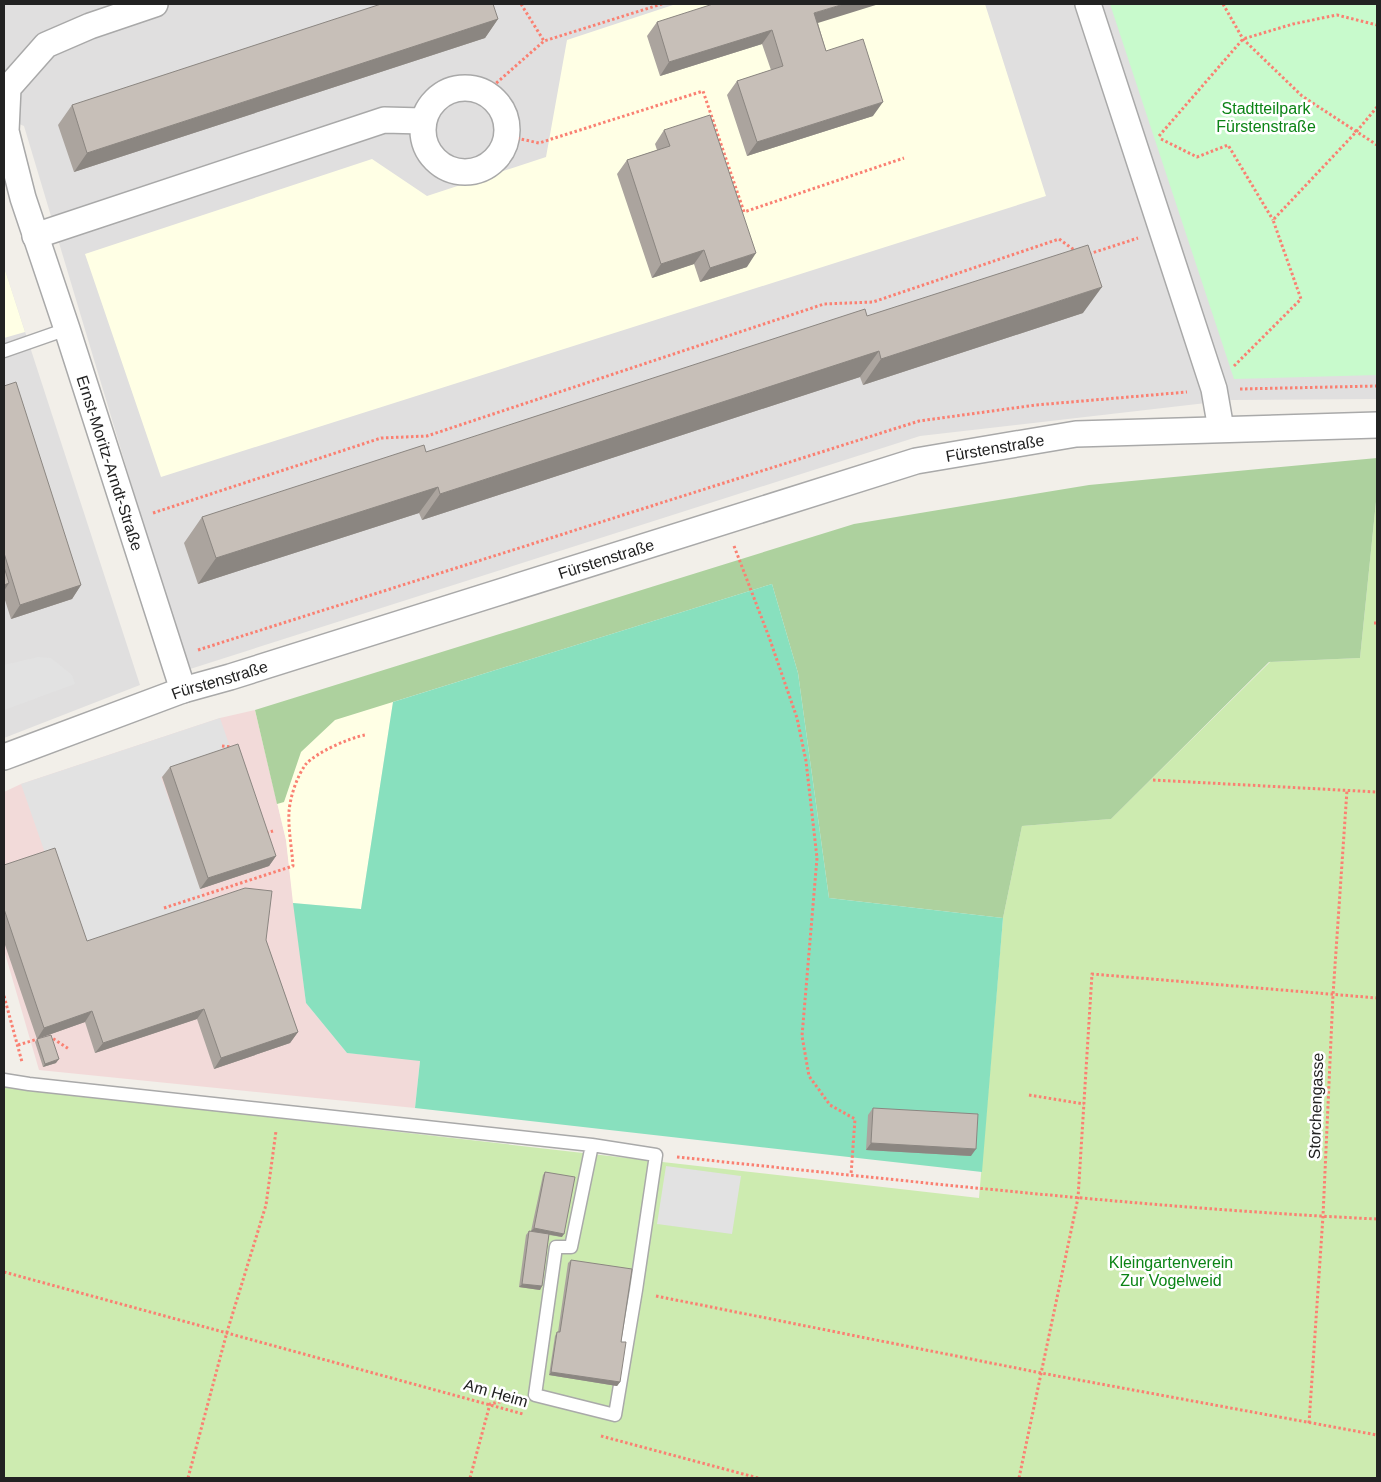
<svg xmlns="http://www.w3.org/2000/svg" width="1381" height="1482" font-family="Helvetica,sans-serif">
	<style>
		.residential { fill: #e0dfdf }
		.commercial { fill: #f2dad9 }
		.education { fill: #ffffe5 }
		.grass { fill: #cdebb0 }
		.forest { fill: #add19e }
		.park { fill: #c8facc }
		.pitch { fill: #88e0be }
		.parking { fill: #e2e2e2 }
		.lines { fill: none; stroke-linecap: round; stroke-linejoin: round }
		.service-casing { stroke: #a9a9a9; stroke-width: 15 }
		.minor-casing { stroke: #a9a9a9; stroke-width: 28 }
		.path { stroke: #fa8072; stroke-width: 3; stroke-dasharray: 2.5 2.5; stroke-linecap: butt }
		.service { stroke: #fff; stroke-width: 12 }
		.minor { stroke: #fff; stroke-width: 25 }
		.wall { fill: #aba49e }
		.shaded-wall { fill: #8b8681 }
		.building { fill: #c7bfb8; stroke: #8b8681 }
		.labels { text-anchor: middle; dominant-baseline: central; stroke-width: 5; stroke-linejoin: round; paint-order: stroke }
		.park-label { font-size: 16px; fill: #0c8416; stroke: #fff }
		.street-label { font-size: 16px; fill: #222; stroke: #fff }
	</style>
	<rect width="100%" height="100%" fill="#f2efe9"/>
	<path class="residential" d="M4 4H1377V399L1232 400 920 436 187 670 24 126 4 118Z
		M4 267 140 685 4 738Z"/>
	<path class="commercial" d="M255 710 286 840 306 1003 347 1053 420 1060 415 1108 39 1070 4 950V792L21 784 220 718Z"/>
	<path class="education" d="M676 4H985L1046 196 161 477 85 254 372 159 427 196 546 157 567 40Z
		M4 267 25 332 4 338Z
		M393 702 361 909 293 903 286 840 255 710Z"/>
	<path class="grass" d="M1377 492V1478H4V1087L979 1198 1003 918 1022 826 1111 819 1270 662 1360 658Z"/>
	<path class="forest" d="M1377 458V492L1360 658 1269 662 1111 819 1022 826 1003 918 829 898 798 673 772 584 335 720 301 752 284 802 277 804 255 710 854 524 1089 485Z"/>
	<path class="park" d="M1110 4H1253L1254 5 1258 4H1377V375L1234 379Z"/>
	<path class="pitch" d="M772 584 798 673 829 898 1003 918 982 1172 415 1108 420 1061 347 1053 306 1003 293 903 361 909 393 702Z"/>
	<path class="parking" d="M38 657 51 658 72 675 75 684 4 710V665Z
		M220 718 232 753 161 777 207 908 79 951 21 784Z
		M666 1166 741 1176 732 1234 657 1224Z"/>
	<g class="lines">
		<g class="service-casing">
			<path id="service" d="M4 351 67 329
				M4 1080 29 1084 592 1145 656 1155 636 1290 615 1415 535 1395 556 1247H571L592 1145"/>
		</g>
		<g class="minor-casing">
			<g id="minor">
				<path id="s1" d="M155 4 90 26 46 45 8 88 6 131 23 198 67 329 183 690"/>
				<path d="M1088 4 1214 389 1221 429"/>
				<circle cx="465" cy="130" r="42"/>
				<path d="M35 236 384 120 423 121"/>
				<path id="s2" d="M4 757 183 690 230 677 916 461 1076 434 1377 425"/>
			</g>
		</g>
		<path class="path" d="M521 4 544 41
			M1223 4 1243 39 1302 96 1377 145
			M485 93 544 41 662 4
			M507 136 539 143 703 91 744 212 904 158
			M1159 136 1243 39 1293 24 1337 15 1377 25
			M1161 139 1197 157 1228 145 1273 220
			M1089 254 1138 238
			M1234 366 1301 299 1273 220 1357 131 1377 107
			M1240 389 1377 386
			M153 513 381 438 427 436 824 304 873 302 1059 239 1077 252
			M734 546 769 637 797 718 806 761 817 858 802 1036 809 1076 830 1105 855 1119 851 1175
			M1374 623H1377
			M198 650 919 421 1036 405 1187 392
			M222 746 232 747
			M1153 780 1377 792
			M266 833 273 831
			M164 908 293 866C292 849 288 829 289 812 290 797 297 776 306 764 317 752 349 738 365 735
			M4 996 22 1062
			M49 1036 69 1049
			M18 1045 41 1038
			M1029 1095 1084 1104
			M677 1157C910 1181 1143 1208 1377 1219
			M4 1272 523 1414
			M656 1296 1041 1373 1377 1435
			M1309 1423 1323 1216 1333 995 1347 790
			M601 1436 758 1478
			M188 1478 227 1332 266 1205 276 1131
			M470 1478 490 1404 514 1399
			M1019 1478 1078 1198 1092 974 1377 998"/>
		<use href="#service" class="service"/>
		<use href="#minor" class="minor"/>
	</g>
	<path class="wall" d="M498 19 485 38 74 172 58 125 72 105Z
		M657 22 818 23 826 51 873 116 747 156 727 95 737 81 771 70 762 44 660 76 647 36Z
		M664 130 747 267 700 282 694 264 652 278 617 174 627 160 657 150 655 144Z
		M1083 313 863 385 860 377 422 520 419 513 198 584 184 543 202 517 426 452 867 316Z
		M4 386 81 585 72 599 11 619 4 597Z
		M170 767 276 856 269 866 200 889 162 777Z
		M4 865 87 941 266 940 298 1032 290 1043 214 1069 197 1019 95 1053 85 1022 37 1039 4 942Z
		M37 1039 56 1063 43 1067 35 1042Z
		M873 1108 971 1156 866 1150 868 1115Z
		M545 1172 562 1237 549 1235 542 1286 540 1290 519 1287 526 1235 529 1231 537 1233 531 1231 543 1175Z
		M571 1260 621 1342 620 1382 617 1386 549 1375 555 1336 557 1332H558L568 1263Z"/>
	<path class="shaded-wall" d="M844 4H879L805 27 814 13Z
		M498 19 485 38 74 172 87 153Z
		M772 30 762 44 660 76 669 62Z
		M883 102 873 116 747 156 757 142Z
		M704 250 694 264 652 278 661 264Z
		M756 253 747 267 700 282 710 268Z
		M1102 287 1083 313 863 385 881 359Z
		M879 351 860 377 422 520 440 494Z
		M438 487 419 513 198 584 216 558Z
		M9 583 4 591V585Z
		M81 585 72 599 11 619 20 605Z
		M276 856 269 866 200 889 208 878Z
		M204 1009 197 1019 95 1053 103 1043Z
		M92 1011 85 1022 37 1039 44 1028Z
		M298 1032 290 1043 214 1069 221 1058Z
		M59 1059 56 1063 43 1067 45 1064Z
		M871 1143 976 1149 971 1156 866 1150Z
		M534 1228 564 1234 562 1237 531 1231Z
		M522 1284 542 1286 540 1290 519 1287Z
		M551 1372 620 1382 617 1386 549 1375Z"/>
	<path class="building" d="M381 4H493L498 19 87 153 72 105Z
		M713 4H844L814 13 826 51 863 39 883 102 757 142 737 81 783 66 772 30 669 62 657 22Z
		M710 115 756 253 710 268 704 250 661 264 627 160 670 146 664 130Z
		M1088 245 1102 287 881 359 879 351 440 494 438 487 216 558 202 517 424 445 426 452 865 309 867 316Z
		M16 382 81 585 20 605 4 553V386Z
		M4 567 9 583 4 585Z
		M238 744 276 856 208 878 170 767Z
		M55 848 87 941 245 888 272 891 266 940 298 1032 221 1058 204 1009 103 1043 92 1011 44 1028 4 909V865Z
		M51 1035 59 1059 45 1064 37 1039Z
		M873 1108 978 1114 976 1149 871 1143Z
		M545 1172 575 1177 564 1234 534 1228Z
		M529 1231 549 1234 542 1286 522 1284Z
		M571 1260 632 1269 621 1342H626L620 1382 551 1372 557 1332H560Z"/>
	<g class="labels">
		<g class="park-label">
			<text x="1266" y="108">Stadtteilpark<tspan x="1266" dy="18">Fürstenstraße</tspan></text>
			<text x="1171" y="1262">Kleingartenverein<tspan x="1171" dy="18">Zur Vogelweid</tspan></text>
		</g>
		<g class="street-label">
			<text stroke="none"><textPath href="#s2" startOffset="1039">Fürstenstraße</textPath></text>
			<text stroke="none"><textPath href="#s1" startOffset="565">Ernst-Moritz-Arndt-Straße</textPath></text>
			<text stroke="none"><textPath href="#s2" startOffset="634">Fürstenstraße</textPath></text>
			<text stroke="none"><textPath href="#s2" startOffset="229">Fürstenstraße</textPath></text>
			<text transform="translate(1316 1106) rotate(-88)">Storchengasse</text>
			<text transform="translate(496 1393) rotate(16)">Am Heim</text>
		</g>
	</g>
	<rect width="1381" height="1482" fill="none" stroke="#222222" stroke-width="10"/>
</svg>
